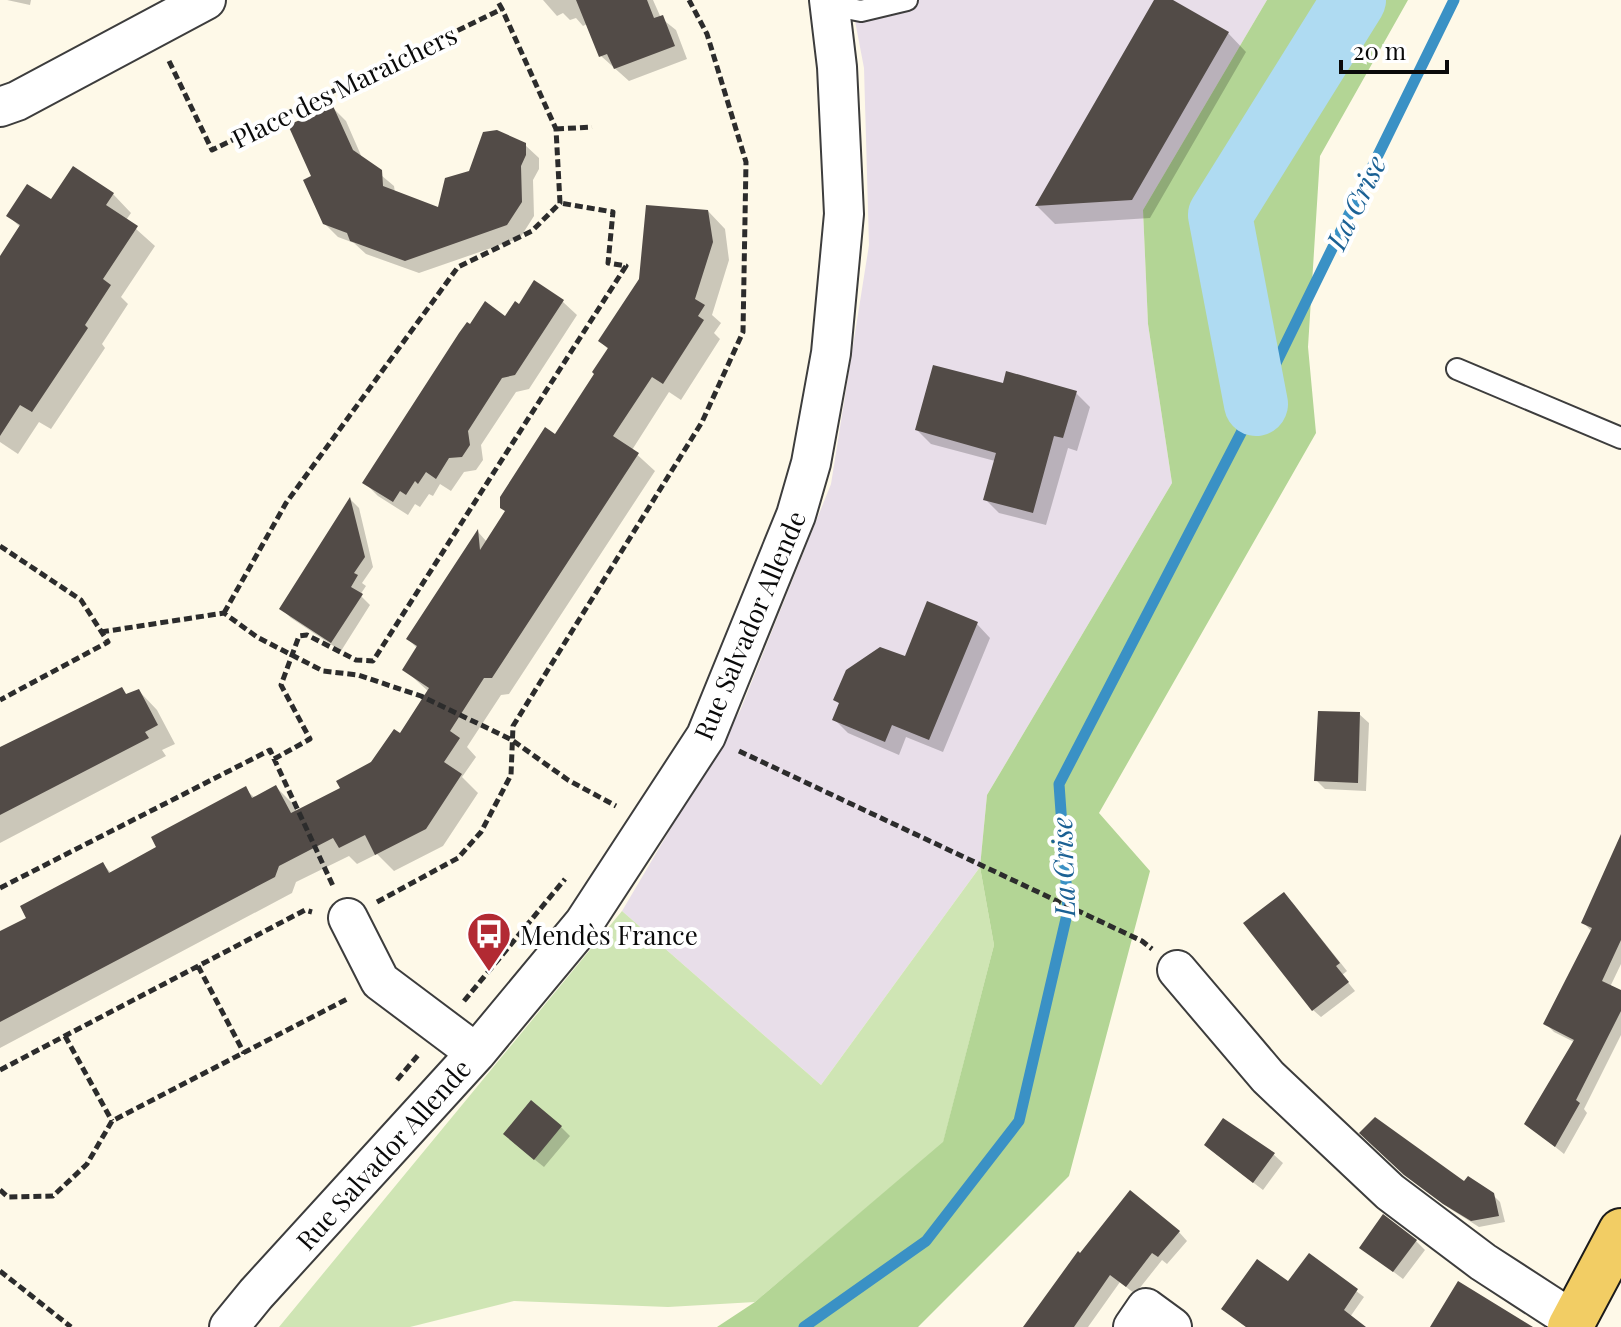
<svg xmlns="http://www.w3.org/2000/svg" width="1621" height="1327" font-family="'Playfair Display',serif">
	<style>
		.industrial { fill: #e8dee9 }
		.green { fill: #cfe5b4 }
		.forest { fill: #b3d595 }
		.shadow { fill: #0003 }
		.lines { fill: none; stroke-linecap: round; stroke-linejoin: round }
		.stream { stroke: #3a91c5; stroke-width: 11 }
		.river { stroke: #afdbf2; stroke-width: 64 }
		.building { fill: #524b47 }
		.service-casing { stroke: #3d3d3d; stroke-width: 24 }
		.minor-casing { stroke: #3d3d3d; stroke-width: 42 }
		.primary-casing { stroke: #1b1b1b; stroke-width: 48 }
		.path { stroke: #2c2c2c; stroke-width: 5; stroke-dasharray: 8 4; stroke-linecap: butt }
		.service { stroke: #fff; stroke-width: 20 }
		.minor { stroke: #fff; stroke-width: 38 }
		.primary { stroke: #f2cd64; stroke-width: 44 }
		.labels { text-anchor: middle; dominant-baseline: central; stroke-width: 8; stroke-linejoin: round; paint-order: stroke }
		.street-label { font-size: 26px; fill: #0a0a0a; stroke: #fff }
		.poi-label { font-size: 26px; fill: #0a0a0a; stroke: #fff; text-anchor: start }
		.water-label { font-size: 28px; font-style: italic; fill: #1b6194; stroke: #fff }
	</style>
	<rect width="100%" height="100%" fill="#fef9e8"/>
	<path class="industrial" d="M851 0H1267L1143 210 1148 324 1172 483 987 795 980 867 821 1085 622 911 740 711 831 484 869 245 864 68Z"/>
	<path class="green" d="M980 867 994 945 943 1143 755 1302 668 1307 514 1301 410 1327H279L622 911 821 1085Z"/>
	<path class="forest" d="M1267 0H1408L1320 156 1308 347 1316 433 1099 813 1150 871 1069 1176 918 1327H717L755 1302 943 1142 994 945 980 867 987 795 1172 483 1148 324 1143 210Z"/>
	<path class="shadow" d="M7 0H31L30 5Z
		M543 0H653L661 18 676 30 687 59 629 81 601 56 587 24 583 26 576 18 570 20 563 13 557 16Z
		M1157 0H1169L1228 33 1246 52 1150 218 1055 224 1037 206Z
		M333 108 346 121 363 160 394 186 395 193 440 210 471 173 525 145 539 158V169L533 180 534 216 520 238 419 273 366 254 354 243 338 237 324 223 313 177Z
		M113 194 131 213 126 220 155 246 121 297 128 304 102 344 105 348 51 429 39 422 18 454 0 442V260L21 228 9 216 52 202Z
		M708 211 725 229 729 260 712 315 721 323 714 333 720 339 681 400 669 392 632 450 655 471 509 694 501 695 467 747 476 757 462 777 478 793 443 846 394 871 377 854 357 864 349 856 296 882 292 893 0 1048V933L29 919 103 864 112 874 159 848 245 789 255 798 276 787 293 804 297 812 342 789 400 735 429 692 405 670 418 649 408 639 478 532 487 542 556 437 609 350 600 341Z
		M535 283 563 302 577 315 529 389 516 392 481 445 483 460 476 470 464 472 451 491 440 484 433 496 429 494 420 507 415 504 408 515 378 496 364 482 506 319 520 306Z
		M1004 386 1076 393 1090 407 1077 451 1068 448 1046 525 999 513 985 499 995 461 931 444 917 430Z
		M351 500 359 508 373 567 362 583 366 586 360 595 370 605 341 651 291 618 282 609Z
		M977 624 990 638 943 752 906 737 899 755 848 733 834 719 840 704 836 700 906 659Z
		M121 689 128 696 139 691 157 710 175 744 162 750 166 756 0 843V749Z
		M1359 714 1369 723 1366 791 1325 789 1316 780Z
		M1621 839V964L1610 987 1621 993V1035L1584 1109 1587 1113 1564 1154 1527 1124 1574 1042 1554 1032 1546 1024 1592 932 1583 922Z
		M1292 902 1347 971 1342 975 1355 991 1321 1017 1313 1010Z
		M561 1127 570 1136 544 1167 514 1143Z
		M1216 1154H1273L1283 1163 1263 1190Z
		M1413 1181 1464 1184 1493 1195 1500 1202 1505 1222 1479 1227 1452 1210Z
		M1179 1232 1187 1241 1167 1264 1162 1260 1135 1294 1120 1282 1088 1327H1025Z
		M1416 1241 1425 1250 1403 1279 1362 1248Z
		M1310 1256 1364 1297 1350 1317 1363 1327H1246L1223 1309 1288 1284Z"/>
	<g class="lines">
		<path class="stream" d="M804 1327 926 1241 1019 1121 1068 910 1059 784 1256 404 1454 0"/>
		<path class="river" d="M1256 404 1220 215 1354 0"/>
	</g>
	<path class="building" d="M576 0H647L654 18 663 15 675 46 614 69 607 54 599 57Z
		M1154 0H1173L1229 32 1132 200 1035 206Z
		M333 106 353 150 382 170 383 186 438 207 445 178 469 171 483 132 497 130 526 143V155L521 166 522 202 507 225 405 261 350 241 347 233 323 224 303 180 311 176 288 125Z
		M73 166 114 193 106 205 138 226 103 279 111 285 85 325 88 328 32 412 20 405 0 436V256L20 225 6 216 27 184 51 199Z
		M646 205 708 210 713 242 695 299 705 305 698 316 704 320 663 384 652 377 613 436 639 453 492 678H484L450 731 460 738 444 762 462 774 426 829 375 855 365 835 339 848 333 838 279 866 275 877 0 1022V931L26 918 20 906 103 862 109 873 156 847 151 837 246 786 252 798 276 785 291 813 340 788 336 781 371 762 394 729 400 733 429 688 402 670 417 646 406 639 478 529 480 550 505 511 500 508V497L545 427 555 434 594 374 592 372 608 348 598 341 639 279Z
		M534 280 564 300 515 375 502 378 468 431 470 445 462 457 449 458 436 479 426 472 418 484 415 481 406 495 400 491 393 502 362 483 459 333 467 322 470 324 485 301 505 316 515 301 519 304Z
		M933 365 1003 383 1006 371 1077 391 1063 438 1054 436 1033 513 983 500 996 453 915 430Z
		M350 497 365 557 354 573 358 575 351 587 363 594 331 643 279 609Z
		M927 601 978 622 929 740 892 725 885 742 832 720 839 703 833 700 846 670 880 647 905 656Z
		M122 687 126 694 139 689 158 725 145 732 149 738 0 815V747Z
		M1318 711 1360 712 1358 783 1314 781Z
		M1621 834V940L1602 981 1621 990V1011L1576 1100 1580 1103 1555 1147 1524 1124 1574 1040 1543 1024 1592 928 1581 923Z
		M1284 892 1340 963 1336 966 1349 982 1312 1011 1243 923Z
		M531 1100 562 1126 534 1160 503 1134Z
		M1375 1117 1464 1181 1468 1176 1494 1193 1499 1216 1471 1221 1443 1204 1404 1175 1359 1133Z
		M1223 1118 1275 1153 1253 1183 1204 1145Z
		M1130 1190 1180 1231 1158 1257 1152 1253 1126 1287 1110 1275 1074 1327H1023L1078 1251 1080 1253Z
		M1383 1214 1417 1240 1393 1272 1359 1248Z
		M1309 1253 1358 1289 1344 1310 1366 1327H1246L1221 1309 1257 1259 1288 1281Z
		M1458 1281 1533 1327H1430Z"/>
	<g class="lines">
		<g class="service-casing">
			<path id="service" d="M830 5 861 11 907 0
				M1457 369 1621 438"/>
		</g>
		<g class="minor-casing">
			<path id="minor" d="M0 107 17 101 206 0
				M348 918 380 981 476 1053
				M1177 970 1268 1077 1390 1192 1483 1262 1574 1321
				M229 1327 256 1294 476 1053 584 923 706 736 796 515 811 463 831 353 844 214 837 67 829 0
				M1133 1327 1146 1308 1172 1327"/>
		</g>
		<g class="primary-casing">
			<path id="primary" d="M1570 1327 1621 1231"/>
		</g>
		<path class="path" d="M169 61 212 150 502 9 497 0
			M556 129 592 127
			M0 546 81 600 108 642 0 700
			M224 613 286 503 458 267 532 231 560 203 556 129 502 9
			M101 632 224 613 257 637 323 671 358 675 421 696 512 740 568 780 616 806
			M739 751 1142 941 1152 949
			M274 759 310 739 281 685 299 636 307 635 356 660 373 661 626 266 608 263 613 212 560 203
			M0 888 270 750 334 888
			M377 902 458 858 481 832 511 775 513 726 702 422 743 332 746 162 707 34 689 0
			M198 966 244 1053
			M464 1001 565 879
			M65 1036 112 1121
			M0 1070 305 910 312 912
			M397 1080 419 1054
			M0 1190 8 1197 53 1196 87 1164 112 1121 349 998
			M0 1271 71 1327"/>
		<use href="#service" class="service"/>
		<use href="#minor" class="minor"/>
		<use href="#primary" class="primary"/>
	</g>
	<defs>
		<g id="bus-pin" transform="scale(2.3)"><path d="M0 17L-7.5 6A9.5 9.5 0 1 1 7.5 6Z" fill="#b22a33" stroke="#fff"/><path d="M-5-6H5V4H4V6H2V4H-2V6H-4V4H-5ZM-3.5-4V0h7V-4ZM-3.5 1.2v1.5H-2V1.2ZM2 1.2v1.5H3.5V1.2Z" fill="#fff"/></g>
	</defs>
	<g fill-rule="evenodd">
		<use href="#bus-pin" x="489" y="934"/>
	</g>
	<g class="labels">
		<g class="street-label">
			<text transform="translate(344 86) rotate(-26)">Place des Maraichers</text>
			<text transform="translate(749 625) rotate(-67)">Rue Salvador Allende</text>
			<text transform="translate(383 1154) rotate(-48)">Rue Salvador Allende</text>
		</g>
		<g class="poi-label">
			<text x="520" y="934">Mendès France</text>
		</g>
		<g class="water-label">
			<text transform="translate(1355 202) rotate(-64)">La Crise</text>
			<text transform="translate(1062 867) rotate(-92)">La Crise</text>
		</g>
	</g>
	<path d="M1341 60v12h106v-12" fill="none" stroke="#0a0a0a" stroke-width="4"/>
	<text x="1353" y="60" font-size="24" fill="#0a0a0a" stroke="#ffffff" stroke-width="6" paint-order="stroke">20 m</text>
</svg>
